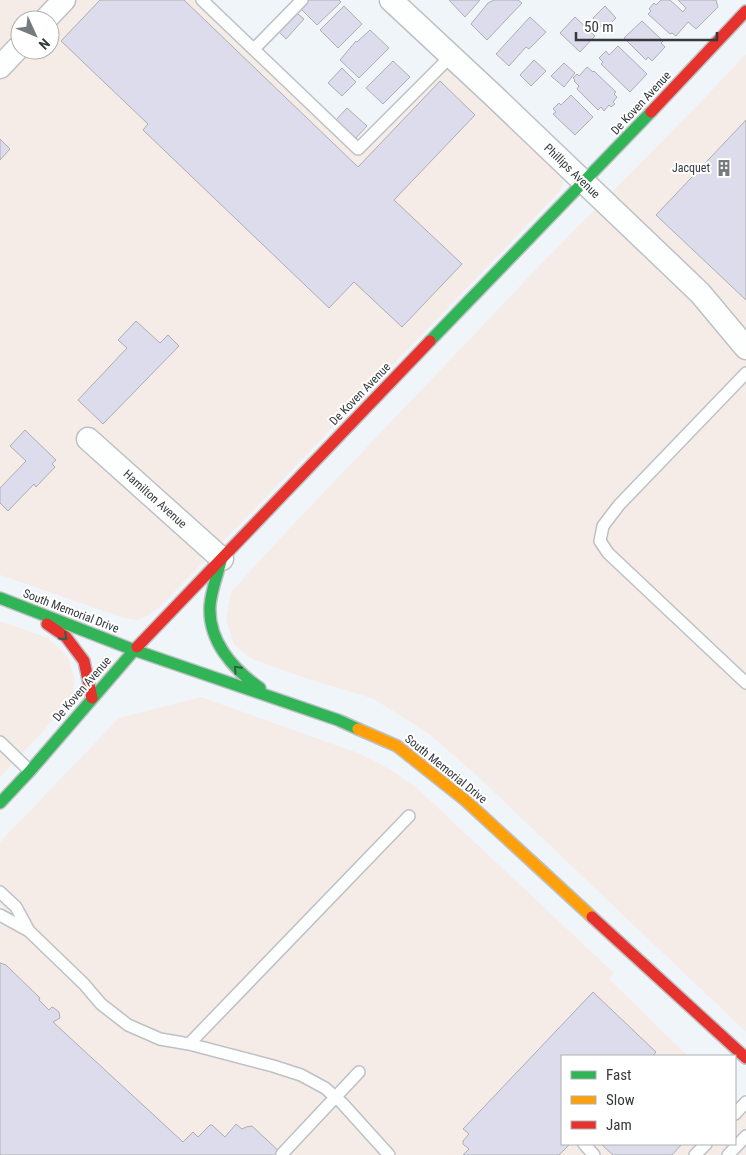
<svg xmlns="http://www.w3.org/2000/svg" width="746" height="1155" font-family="'Roboto Condensed',sans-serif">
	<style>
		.industrial { fill: #f6ece7; fill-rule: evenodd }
		.building { fill: #dddcec; stroke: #acaeb2 }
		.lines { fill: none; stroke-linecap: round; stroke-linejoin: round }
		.lane-casing { stroke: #bdc1c5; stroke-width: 14 }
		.street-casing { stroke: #bdc1c5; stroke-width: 25 }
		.fast-casing { stroke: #bdc1c5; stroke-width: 14 }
		.slow-casing { stroke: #bdc1c5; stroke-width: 14 }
		.jam-casing { stroke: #bdc1c5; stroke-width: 14 }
		.lane { stroke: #fdfefe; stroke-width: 11 }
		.street { stroke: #fdfefe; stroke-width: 22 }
		.fast { stroke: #30b455; stroke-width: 11 }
		.slow { stroke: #ff9f0a; stroke-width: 11 }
		.jam { stroke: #e5322d; stroke-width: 11 }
		.oneway { stroke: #345e44 }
		.labels { text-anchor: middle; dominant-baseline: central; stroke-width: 4; stroke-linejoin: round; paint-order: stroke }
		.street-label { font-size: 12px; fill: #35393c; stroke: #fff }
		.poi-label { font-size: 12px; fill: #35393c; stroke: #fff; text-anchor: end }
	</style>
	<rect width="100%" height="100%" fill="#f0f5fa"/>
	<path class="industrial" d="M0 0H195L359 155 447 65 562 175 563 183 560 191 161 606 146 617 137 620 124 618 0 575ZM20 20H50V50H20Z
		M746 54V1032L476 775 429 734 374 699 299 676 250 658 234 644 226 620 231 592 286 532 542 263 691 112Z
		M0 621 48 638 68 657 74 677 73 694 64 707 40 735 0 777Z
		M201 697 361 754 391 770 418 789 614 973 609 979 688 1056H562V1144H735V1100L746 1109V1155H0V913L4 909 0 905V842L119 718Z"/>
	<path class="building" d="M100 0H184L358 167 440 81 475 115 394 200 462 264 402 327 354 282 329 308 143 130 148 124 61 41Z
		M306 0H339L341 2 317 25 299 7Z
		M449 0H480L465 17Z
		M494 0H518L522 3 487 40 471 24 488 3Z
		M661 0H670L683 12 686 8 678 0H716L718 7 696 29 688 22 676 36 672 33 670 34 648 14 651 11 649 9 654 3 656 5Z
		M344 6 362 24 338 48 320 30Z
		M605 6 616 18 604 30 593 18Z
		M293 10 304 19 286 39 276 29Z
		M530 17 546 32 529 49 526 47 509 66 496 54Z
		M575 17 595 36 580 52 560 33Z
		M642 21 663 41 661 43 665 47 652 61 648 57 646 60 624 38Z
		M370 30 389 48 359 78 340 60 356 41 357 42Z
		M618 46 647 74 630 92 601 64 603 62 599 58 606 51 609 55Z
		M534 60 546 71 531 86 520 75Z
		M393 61 410 77 383 104 366 88Z
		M564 63 575 73 564 87 551 76Z
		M587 67 593 72 594 71 616 92 614 94 617 97 613 102 615 104 611 107 609 105 604 111 601 107 598 110 577 89 579 86 574 81 575 80 573 78 577 74 579 76Z
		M342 68 356 82 342 96 328 83Z
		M571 95 593 117 575 135 553 114 556 112 553 109 559 103 561 105Z
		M347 108 367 126 355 139 335 121Z
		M746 120V300L656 215Z
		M0 139 10 149 0 160Z
		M136 321 160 343 168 335 179 346 103 424 78 400 127 348 118 340Z
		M25 430 56 460 52 464 55 467 36 487 34 484 8 511 0 503V488L26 461 10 446Z
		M0 963 6 965 40 998 39 1000 49 1010 52 1007 54 1008 59 1012 60 1018 53 1022 183 1142 193 1132 198 1137 210 1125H212L225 1137 236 1124 242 1129 246 1127 252 1126 283 1155H0Z
		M593 992 656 1052 653 1056H562V1144H570L559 1155H463L469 1149 463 1144V1141L469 1134 463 1129Z
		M601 1144H682L672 1155H613Z"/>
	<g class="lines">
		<g class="lane-casing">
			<path id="lane" d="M202 0 358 149 451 56
				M254 49 302 0
				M746 373 619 505 603 526 600 541 608 553 746 683
				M0 742 30 771
				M0 892 16 907 29 931
				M0 915 29 931 84 984 101 1004 128 1025 160 1039 189 1044 273 1066 301 1075 325 1088 342 1103 389 1155
				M189 1044 409 816
				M735 1114 746 1102
				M584 1144 594 1155
				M282 1154 359 1072
				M695 1155 706 1144
				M728 1155 746 1136"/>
		</g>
		<g class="street-casing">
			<path id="street" d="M391 0 495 97 700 293 746 348
				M45 20 64 0
				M0 67 20 46
				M88 439 222 559"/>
		</g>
		<g class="fast-casing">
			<path id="fast" d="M430 341 651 112
				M221 561C217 576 211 591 210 606 208 641 233 669 260 688
				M0 598 134 650 338 720 358 729
				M0 803 30 771 137 647"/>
		</g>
		<g class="slow-casing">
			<path id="slow" d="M358 729 397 746 465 800 592 917"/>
		</g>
		<g class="jam-casing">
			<path id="jam" d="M651 112 746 11
				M47 624 66 637 84 661 92 698
				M137 647 430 341
				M592 917 746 1058"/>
		</g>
		<use href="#lane" class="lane"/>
		<use href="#street" class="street"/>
		<use href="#fast" class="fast"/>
		<use href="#slow" class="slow"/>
		<use href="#jam" class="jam"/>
	</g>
	<defs><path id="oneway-chevron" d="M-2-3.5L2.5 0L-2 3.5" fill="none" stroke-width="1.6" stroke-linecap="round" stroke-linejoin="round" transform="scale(1.25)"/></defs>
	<g class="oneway">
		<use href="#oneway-chevron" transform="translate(64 637) rotate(43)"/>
		<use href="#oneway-chevron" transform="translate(237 669) rotate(-134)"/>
	</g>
	<defs>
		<g id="building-bare" transform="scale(1.35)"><path d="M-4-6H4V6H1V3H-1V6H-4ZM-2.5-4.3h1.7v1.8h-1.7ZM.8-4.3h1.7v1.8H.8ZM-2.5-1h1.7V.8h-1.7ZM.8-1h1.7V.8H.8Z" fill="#767b7e" stroke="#fff" stroke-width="2.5" paint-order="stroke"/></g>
	</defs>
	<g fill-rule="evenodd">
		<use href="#building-bare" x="724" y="168"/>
	</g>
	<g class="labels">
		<g class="street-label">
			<text transform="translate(641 103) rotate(-47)">De Koven Avenue</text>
			<text transform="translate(572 171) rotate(44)">Phillips Avenue</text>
			<text transform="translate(360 394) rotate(-46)">De Koven Avenue</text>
			<text transform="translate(155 499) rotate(42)">Hamilton Avenue</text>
			<text transform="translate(71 611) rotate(21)">South Memorial Drive</text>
			<text transform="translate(82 689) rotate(-49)">De Koven Avenue</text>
			<text transform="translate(446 769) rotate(39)">South Memorial Drive</text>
		</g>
		<g class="poi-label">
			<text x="710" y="168">Jacquet</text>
		</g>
	</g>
	<rect x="561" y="1055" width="175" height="90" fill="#ffffff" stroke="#aeb0b1"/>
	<rect x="571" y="1071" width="25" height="8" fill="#30b455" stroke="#aeb0b1"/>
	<text x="606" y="1080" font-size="15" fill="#35393c">Fast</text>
	<rect x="571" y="1096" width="25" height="8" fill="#ff9f0a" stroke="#aeb0b1"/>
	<text x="606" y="1105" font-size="15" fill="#35393c">Slow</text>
	<rect x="571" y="1121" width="25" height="8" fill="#e5322d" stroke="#aeb0b1"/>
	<text x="606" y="1130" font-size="15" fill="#35393c">Jam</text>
	<g transform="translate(35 35) rotate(134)"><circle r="24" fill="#ffffff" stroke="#aeb0b1"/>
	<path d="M0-4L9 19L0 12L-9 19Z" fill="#767b7e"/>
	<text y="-8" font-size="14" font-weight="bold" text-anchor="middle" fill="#35393c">N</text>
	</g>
	<path d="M576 32v8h141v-8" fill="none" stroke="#35393c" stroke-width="2.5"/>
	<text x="584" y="32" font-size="15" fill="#35393c" stroke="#ffffff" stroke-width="4" paint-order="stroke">50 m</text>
</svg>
